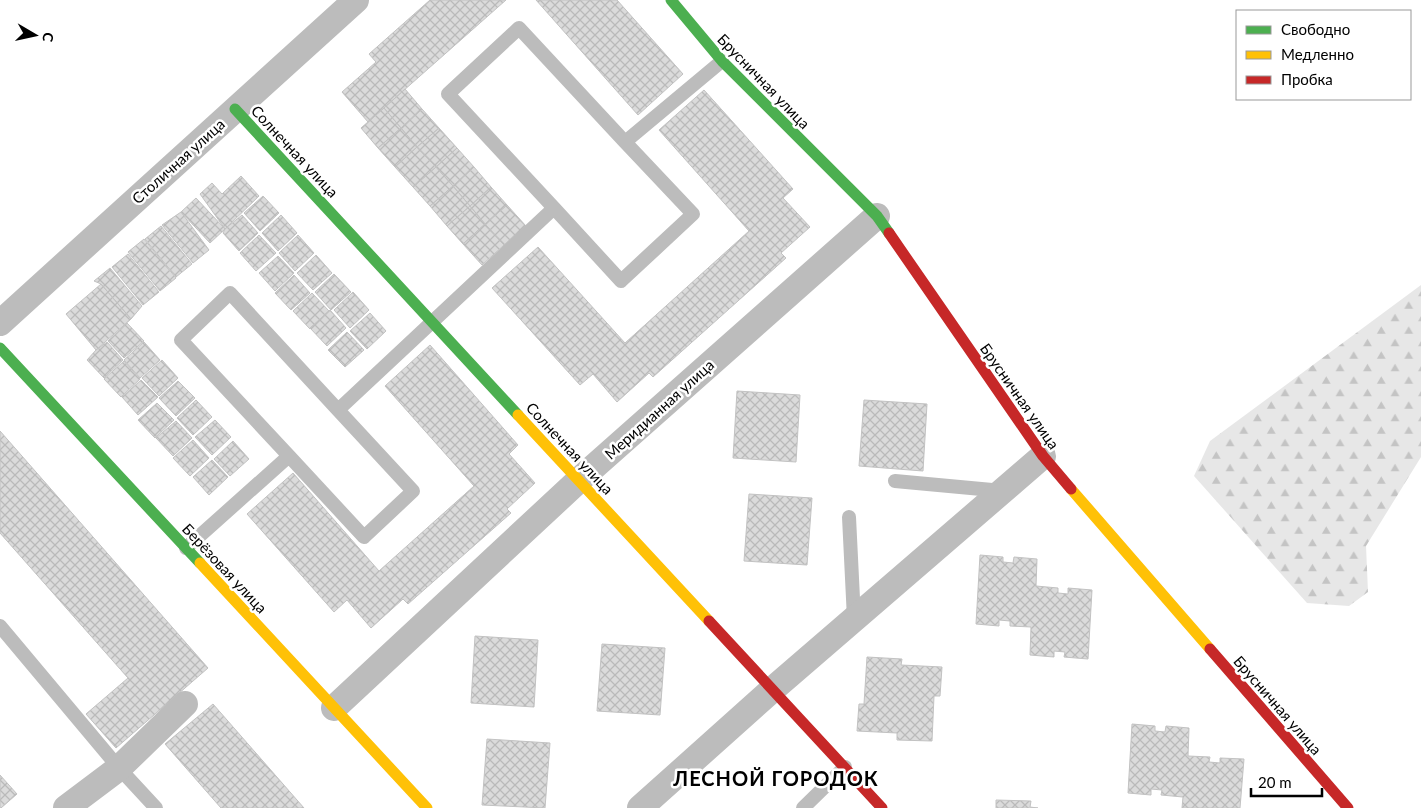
<svg xmlns="http://www.w3.org/2000/svg" width="1421" height="808" font-family="Lato,sans-serif">
	<style>
		.forest { fill: url(#forest-firs) }
		.building { fill: url(#building-cross-hatch); stroke: #c2c2c2 }
		.lines { fill: none; stroke-linecap: round; stroke-linejoin: round }
		.lane { stroke: #bcbcbc; stroke-width: 14 }
		.street { stroke: #bcbcbc; stroke-width: 26 }
		.fast { stroke: #4caf50; stroke-width: 11 }
		.slow { stroke: #ffc107; stroke-width: 11 }
		.jam { stroke: #c62828; stroke-width: 11 }
		.labels { text-anchor: middle; dominant-baseline: central; stroke-width: 5; stroke-linejoin: round; paint-order: stroke }
		.street-label { font-size: 15px; fill: #000; stroke: #fff }
		.district-label { font-size: 20px; font-weight: bold; letter-spacing: 1px; fill: #000; stroke: #fff }
	</style>
	<defs>
		<pattern id="forest-firs" width="22" height="20" patternUnits="userSpaceOnUse" patternTransform="scale(1.25)"><rect width="22" height="20" fill="#e7e7e7"/><path d="M5 1l3.5 6h-7zM16 11l3.5 6h-7z" fill="#c4c4c4"/></pattern>
		<pattern id="building-cross-hatch" width="8" height="8" patternUnits="userSpaceOnUse" patternTransform="scale(1.25)"><rect width="8" height="8" fill="#dbdbdb"/><path d="M0 0l8 8M0 8l8-8" fill="none" stroke="#bababa"/></pattern>
	</defs>
	<rect width="100%" height="100%" fill="#fff"/>
	<path class="forest" d="M1421 285V457L1366 546 1368 592 1349 606 1307 603 1194 476 1210 441Z"/>
	<path class="building" d="M430 0H506L368 122 342 92 376 62 369 54Z
		M536 0H617L683 74 638 115Z
		M405 89 422 109 401 128 384 108Z
		M704 90 793 189 783 198 810 227 781 253 786 258 653 377 649 373 617 402 593 374 580 385 492 288 538 247 625 343 749 231 659 130Z
		M384 108 401 128 378 148 361 128Z
		M422 109 439 128 417 147 401 128Z
		M401 128 417 147 395 167 378 148Z
		M439 128 457 148 436 167 417 147Z
		M417 147 436 167 413 187 395 167Z
		M457 148 474 167 453 186 436 167Z
		M436 167 453 186 430 206 413 187Z
		M474 167 491 187 470 206 453 186Z
		M241 176 259 196 225 229 200 194 212 183 222 194Z
		M453 186 470 206 447 226 430 206Z
		M491 187 507 205 485 224 470 206Z
		M263 196 279 213 260 231 244 213Z
		M196 198 225 229 210 243 181 212Z
		M507 205 526 226 504 245 485 224Z
		M470 206 485 224 463 244 447 226Z
		M181 212 209 250 193 263 162 225Z
		M242 215 258 233 239 251 223 233 225 229Z
		M281 215 297 233 278 251 262 233Z
		M485 224 504 245 482 265 463 244Z
		M161 226 192 264 176 277 145 239Z
		M259 235 276 253 256 271 240 253Z
		M298 235 314 253 295 271 279 253Z
		M144 239 176 278 160 291 128 252Z
		M128 254 159 292 143 305 112 267Z
		M316 255 332 273 313 290 297 273Z
		M278 256 294 273 275 291 259 273Z
		M110 268 142 306 131 319 101 284 94 281Z
		M334 274 351 292 331 310 315 292Z
		M294 275 310 293 291 310 275 293Z
		M101 284 131 319 96 350 66 314Z
		M353 292 369 310 350 328 334 310Z
		M312 293 329 311 310 329 293 311Z
		M330 310 346 328 327 346 310 328Z
		M370 313 386 331 367 349 350 331Z
		M127 323 144 341 124 358 108 341Z
		M347 332 364 350 345 367 328 350Z
		M107 342 123 360 104 378 87 360 96 350Z
		M144 342 160 360 140 378 124 360Z
		M430 345 518 445 509 454 535 483 507 509 511 513 408 604 403 599 371 628 347 600 334 612 247 514 293 473 379 571 474 486 385 386Z
		M162 360 178 378 159 396 142 378Z
		M124 361 140 379 121 397 104 379Z
		M141 380 158 397 138 415 122 397Z
		M178 381 195 398 176 416 159 398Z
		M737 391 800 395 796 462 733 458Z
		M196 400 212 417 193 435 177 418Z
		M864 400 927 404 923 471 859 466Z
		M157 403 174 420 155 438 138 420Z
		M215 420 231 437 212 455 195 437Z
		M176 421 192 438 173 456 156 438Z
		M0 431 208 668 116 748 86 714 128 678 0 533Z
		M193 440 209 458 190 476 173 458Z
		M233 441 249 459 230 476 214 459Z
		M212 460 228 477 209 495 193 477Z
		M749 494 812 498 807 565 744 561Z
		M980 555 1003 557V562L1013 563 1014 557 1037 559 1036 586 1058 588V593L1068 594V588L1092 590 1088 659 1064 657 1065 652 1054 651V657L1030 655 1031 627 1010 626V621L999 620V626L976 624Z
		M475 636 538 640 534 707 471 703Z
		M602 644 665 648 660 715 597 711Z
		M867 657 902 659 901 665 942 667 940 696H934L932 741 897 740V733L857 731 859 704H864Z
		M213 704 304 808H221L165 744Z
		M1132 724 1155 726V731L1165 732 1166 726 1189 728 1188 756 1210 757 1209 762 1220 763V758L1244 759 1240 808H1182L1183 797 1161 795 1162 790 1151 789V795L1128 793Z
		M487 739 550 743 545 808 482 805Z
		M0 775 17 794 1 808H0Z
		M996 800 1031 801 1030 807 1038 808H996Z"/>
	<g class="lines">
		<path class="lane" d="M554 208 621 281 693 214 625 142 722 61
			M289 456 181 340 230 293 338 410 554 208 448 94 519 28 625 142
			M895 481 1003 491
			M849 517 854 619
			M186 548 289 456 364 537 413 491 338 410
			M0 626 119 768 156 808
			M803 808 845 767"/>
		<path class="street" d="M0 323 356 0
			M334 708 579 480 877 216
			M66 808 119 768 185 704
			M640 808 773 689 1043 456"/>
		<path class="fast" d="M671 0 722 61 877 216 889 233
			M235 109 518 415
			M0 348 200 563"/>
		<path class="slow" d="M518 415 709 621
			M1071 489 1210 649
			M200 563 427 808"/>
		<path class="jam" d="M889 233 1043 456 1071 489
			M709 621 882 808
			M1210 649 1348 808"/>
	</g>
	<g class="labels">
		<g class="street-label">
			<text transform="translate(764 81) rotate(46)">Брусничная улица</text>
			<text transform="translate(295 151) rotate(47)">Солнечная улица</text>
			<text transform="translate(178 161) rotate(-42)">Столичная улица</text>
			<text transform="translate(1020 396) rotate(55)">Брусничная улица</text>
			<text transform="translate(659 409) rotate(-42)">Меридианная улица</text>
			<text transform="translate(570 448) rotate(47)">Солнечная улица</text>
			<text transform="translate(225 568) rotate(47)">Берёзовая улица</text>
			<text transform="translate(1278 705) rotate(49)">Брусничная улица</text>
		</g>
		<g class="district-label">
			<text x="776" y="778">ЛЕСНОЙ ГОРОДОК</text>
		</g>
	</g>
	<rect x="1236" y="10" width="175" height="90" fill="#ffffff" stroke="#999999"/>
	<rect x="1246" y="26" width="25" height="8" fill="#4caf50" stroke="#999999"/>
	<text x="1281" y="35" font-size="15" fill="#000000">Свободно</text>
	<rect x="1246" y="51" width="25" height="8" fill="#ffc107" stroke="#999999"/>
	<text x="1281" y="60" font-size="15" fill="#000000">Медленно</text>
	<rect x="1246" y="76" width="25" height="8" fill="#c62828" stroke="#999999"/>
	<text x="1281" y="85" font-size="15" fill="#000000">Пробка</text>
	<g transform="translate(35 35) rotate(99)" stroke="#ffffff" stroke-width="4" paint-order="stroke">
	<path d="M0-4L9 19L0 12L-9 19Z" fill="#000000"/>
	<text y="-8" font-size="14" font-weight="bold" text-anchor="middle" fill="#000000">С</text>
	</g>
	<path d="M1251 788v8h71v-8" fill="none" stroke="#000000" stroke-width="2.5"/>
	<text x="1258" y="788" font-size="15" fill="#000000" stroke="#ffffff" stroke-width="4" paint-order="stroke">20 m</text>
</svg>
